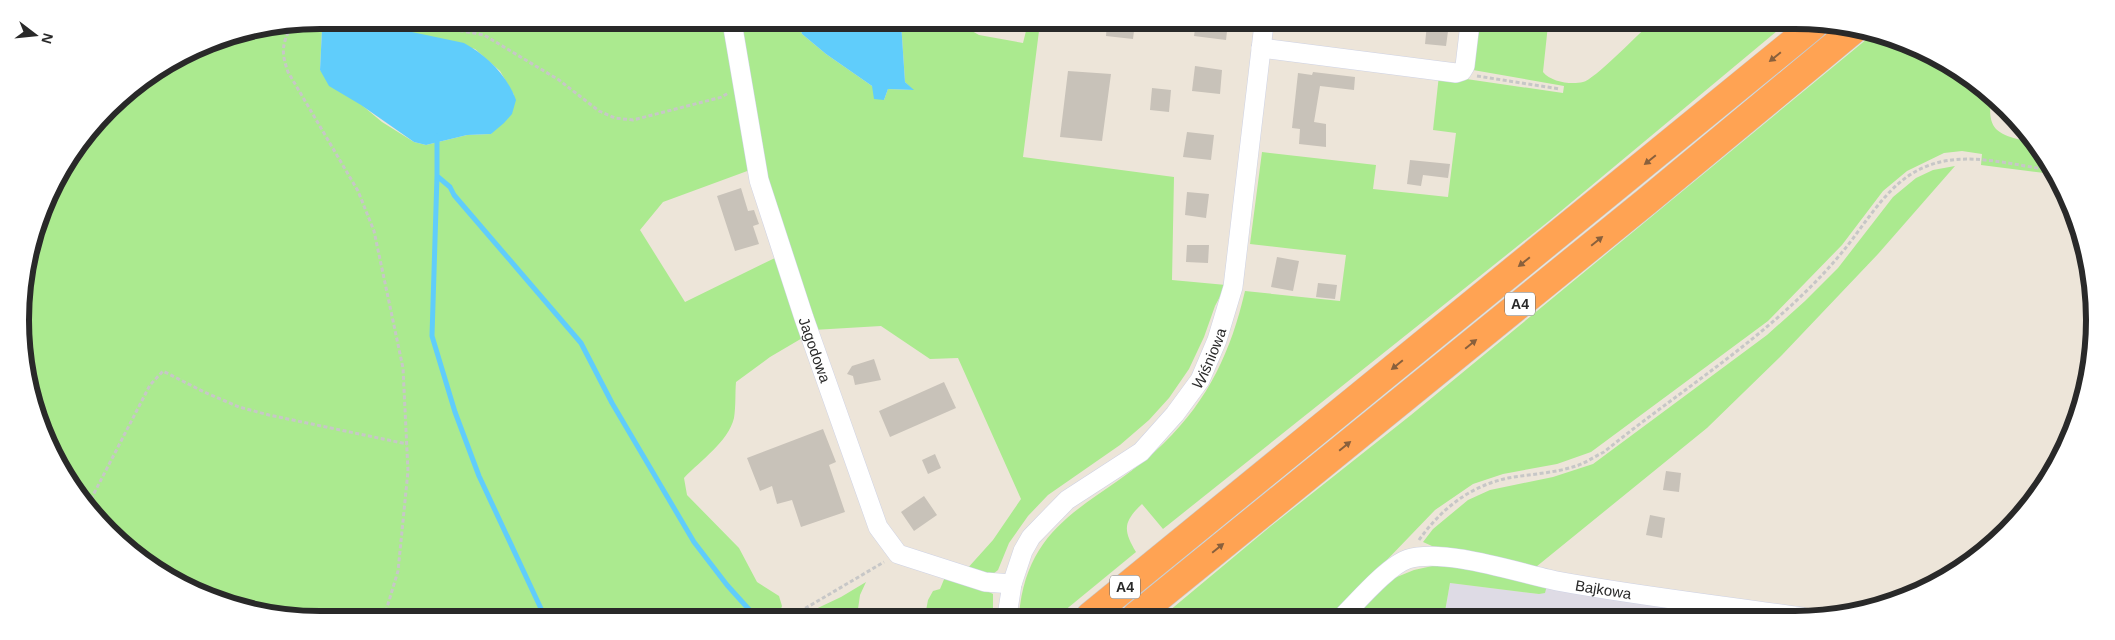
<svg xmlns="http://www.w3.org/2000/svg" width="2115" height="640" font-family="Arial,sans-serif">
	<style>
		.industrial { fill: #dedbe5 }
		.green { fill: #abea8f }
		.water { fill: #60cdfb }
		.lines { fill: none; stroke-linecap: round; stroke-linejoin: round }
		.stream { stroke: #60cdfb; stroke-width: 5 }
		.building { fill: #c8c2b9 }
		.minor-casing { stroke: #ced2e4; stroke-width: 20 }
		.highway-casing { stroke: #c7c7c7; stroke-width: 29 }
		.path { stroke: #c7c7c7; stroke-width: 3; stroke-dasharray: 4 2.5; stroke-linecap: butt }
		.minor { stroke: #fff; stroke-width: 19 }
		.highway { stroke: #ffa353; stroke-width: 28 }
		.oneway { fill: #89603c }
		.labels { text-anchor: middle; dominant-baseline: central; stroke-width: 5; stroke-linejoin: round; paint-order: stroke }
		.shield { fill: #fff; stroke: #696969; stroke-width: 1 }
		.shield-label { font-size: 14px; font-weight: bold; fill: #292929 }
		.street-label { font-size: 15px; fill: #292929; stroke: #fff }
		.rim { fill: none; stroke: #292929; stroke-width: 6 }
	</style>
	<rect width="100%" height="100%" fill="#ede5d9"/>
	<path class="industrial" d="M1450 583 1539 594 1547 585 1668 604 1666 617H1444Z"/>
	<path class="green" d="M320 20H328L322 29 320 70 382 122 414 142 426 145 467 135 491 134 514 95 500 71 475 49 374 24 348 20 728 22 750 170 663 202 640 230 685 302 777 257 804 337 770 357 736 382C735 393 736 406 734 418 728 442 701 460 684 478L687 495 739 548 757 582 779 596 782 606 779 615H698L695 611 689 615 261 614 153 569 71 487 30 397 23 281V279H26L58 178 122 95 205 43Z
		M739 22H798L802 34 826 54 872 86 884 100 888 89 913 90 905 82 901 22H956L979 35 1023 43 1028 23H1040L1023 157 1174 177 1172 280 1226 285 1215 306 1204 337 1189 369 1169 398 1149 420 1120 445 1048 495 1028 516 1009 543 998 570 993 574 966 570 993 540 1021 499 958 358 930 359 881 326 813 330 767 185Z
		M1478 24 1548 25 1543 72C1551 82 1571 85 1583 82 1594 80 1637 35 1649 25L1783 26 1549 221 1163 529 1142 504C1123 522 1123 530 1136 552L1058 616H1019C1027 514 1103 504 1164 443 1209 399 1231 351 1245 291L1340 301 1346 255 1250 244 1262 152 1376 165 1373 189 1448 197 1456 133 1433 130 1439 75 1563 93 1564 86 1473 70Z
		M1873 34 1962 71 1991 100C1987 128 1997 134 2021 140 2026 142 2032 142 2036 145 2045 152 2049 163 2053 174L1981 165 1982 154 1962 151 1944 153 1907 171 1883 191 1842 245 1768 321 1591 452 1557 464 1503 474 1473 484 1435 510 1333 616H1163L1271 526 1411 415Z
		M1955 166 1878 254 1782 355 1707 428 1531 571 1471 555 1467 550 1432 546 1423 542 1433 529 1468 500 1490 490 1553 477 1593 464 1767 335 1805 301 1838 268 1893 197 1916 178 1933 170Z
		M1437 565 1467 568 1547 585 1545 593 1539 594 1450 583 1444 617 1352 616 1387 581 1414 570Z
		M945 577 985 590 993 594V616H925L928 600 933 591 940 589Z
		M866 582 860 595 858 609 862 615H803L841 597Z"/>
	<path class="water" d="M328 20 374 24 464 43C486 55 507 75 516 100L512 114 504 123 491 134 467 135 426 145 414 142 361 105 329 86 320 70 322 29Z
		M798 22H901L905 82 914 90 888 89 884 100 874 99 872 86 826 54 802 34Z"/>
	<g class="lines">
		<path class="stream" d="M437 136V176L450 187 454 195 581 343 612 403 694 542 727 585 754 615
			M437 176 432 336 455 412 479 476 544 615"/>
	</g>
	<path class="building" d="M1107 23H1135L1133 39 1106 36Z
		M1196 23H1228L1226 40 1194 36Z
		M1427 24H1449L1446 46 1425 44Z
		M1195 66 1222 70 1220 94 1192 91Z
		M1068 71 1111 74 1102 141 1060 137Z
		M1313 72 1355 77 1354 90 1320 86 1314 122 1326 124V147L1299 144 1300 129 1292 128 1298 73 1312 75Z
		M1152 88 1171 90 1169 112 1150 110Z
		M1187 132 1214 135 1211 160 1183 157Z
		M1410 160 1450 164 1448 178 1423 175 1421 186 1407 184Z
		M741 188 748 211 754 210 759 224 753 226 759 244 735 251 717 196Z
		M1187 192 1209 194 1206 218 1185 215Z
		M1187 245H1209L1208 263 1186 262Z
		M1277 257 1299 261 1293 291 1271 287Z
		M1318 283 1337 285 1335 299 1316 297Z
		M874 359 881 380 855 385 853 376 847 374 852 366Z
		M944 382 956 408 890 437 879 411Z
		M823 429 836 462 829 465 845 512 801 527 792 500 777 504 772 486 760 491 747 458Z
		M935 454 941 468 928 474 922 460Z
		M1666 471 1681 473 1679 492 1663 490Z
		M924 496 937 515 914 531 901 512Z
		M1650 515 1665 518 1662 538 1646 535Z"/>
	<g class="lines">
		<g class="minor-casing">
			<g id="minor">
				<path id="s1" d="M732 22 759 180 804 318 878 527 898 554 985 582 1012 584"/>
				<path d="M1261 48 1456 73 1462 71 1465 66 1470 24"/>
				<path id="s2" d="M1007 616 1012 584 1023 551 1031 537 1067 500 1141 452 1175 414 1200 380 1217 340 1233 287 1264 24"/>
				<path id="s3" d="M1343 616C1358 601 1389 565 1408 559 1445 548 1518 573 1557 581 1638 596 1720 605 1802 617"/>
			</g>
		</g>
		<g class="highway-casing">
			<path id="highway" d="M1090 616 1813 26
				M1136 616 1647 201 1857 27"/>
		</g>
		<path class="path" d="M402 20 484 35 559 80 599 111 615 118 633 120 722 97 728 93
			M291 26C282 45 281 52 288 72L358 191 374 231 403 368 408 471 398 571 385 614
			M1477 76 1560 89
			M88 505 150 385 163 371 204 392 239 407 269 415 407 444
			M1419 540C1441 509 1470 486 1508 478 1531 474 1555 473 1576 466 1586 463 1595 456 1604 452 1685 386 1777 332 1844 250 1867 222 1889 181 1925 167 1964 150 2011 165 2051 170
			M794 615 884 562"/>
		<use href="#minor" class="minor"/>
		<use href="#highway" class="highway"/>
	</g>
	<defs><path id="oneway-solid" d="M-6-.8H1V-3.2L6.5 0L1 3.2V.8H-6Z" transform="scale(1.25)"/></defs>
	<g class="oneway">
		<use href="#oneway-solid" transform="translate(1775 57) rotate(141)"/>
		<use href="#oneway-solid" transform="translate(1650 160) rotate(141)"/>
		<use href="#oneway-solid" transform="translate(1597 241) rotate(-39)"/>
		<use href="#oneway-solid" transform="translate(1524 262) rotate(141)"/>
		<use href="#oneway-solid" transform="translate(1471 344) rotate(-39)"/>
		<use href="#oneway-solid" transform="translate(1397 365) rotate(141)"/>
		<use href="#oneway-solid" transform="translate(1345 446) rotate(-39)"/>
		<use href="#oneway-solid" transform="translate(1218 548) rotate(-39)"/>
	</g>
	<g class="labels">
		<g class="shield">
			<rect x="1505" y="292.5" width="30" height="23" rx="4"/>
			<rect x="1110" y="575.5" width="30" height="23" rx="4"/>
		</g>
		<g class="shield-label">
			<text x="1520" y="304">A4</text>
			<text x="1125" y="587">A4</text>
		</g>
		<g class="street-label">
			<text stroke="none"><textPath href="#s1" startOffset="339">Jagodowa</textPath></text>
			<text stroke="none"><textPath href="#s2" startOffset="340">Wiśniowa</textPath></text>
			<text stroke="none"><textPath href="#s3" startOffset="286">Bajkowa</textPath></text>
		</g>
	</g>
	<path d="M0 0H2115V640H0ZM320 29H1795A291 291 0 0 1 2086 320V320A291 291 0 0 1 1795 611H320A291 291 0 0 1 29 320V320A291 291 0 0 1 320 29Z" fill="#fff" fill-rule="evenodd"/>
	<path class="rim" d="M320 29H1795A291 291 0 0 1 2086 320V320A291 291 0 0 1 1795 611H320A291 291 0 0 1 29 320V320A291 291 0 0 1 320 29Z"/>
	<g transform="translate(35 35) rotate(106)" stroke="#ffffff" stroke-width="4" paint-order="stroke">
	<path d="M0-4L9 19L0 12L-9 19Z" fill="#292929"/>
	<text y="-8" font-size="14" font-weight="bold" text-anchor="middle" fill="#292929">N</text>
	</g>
</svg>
